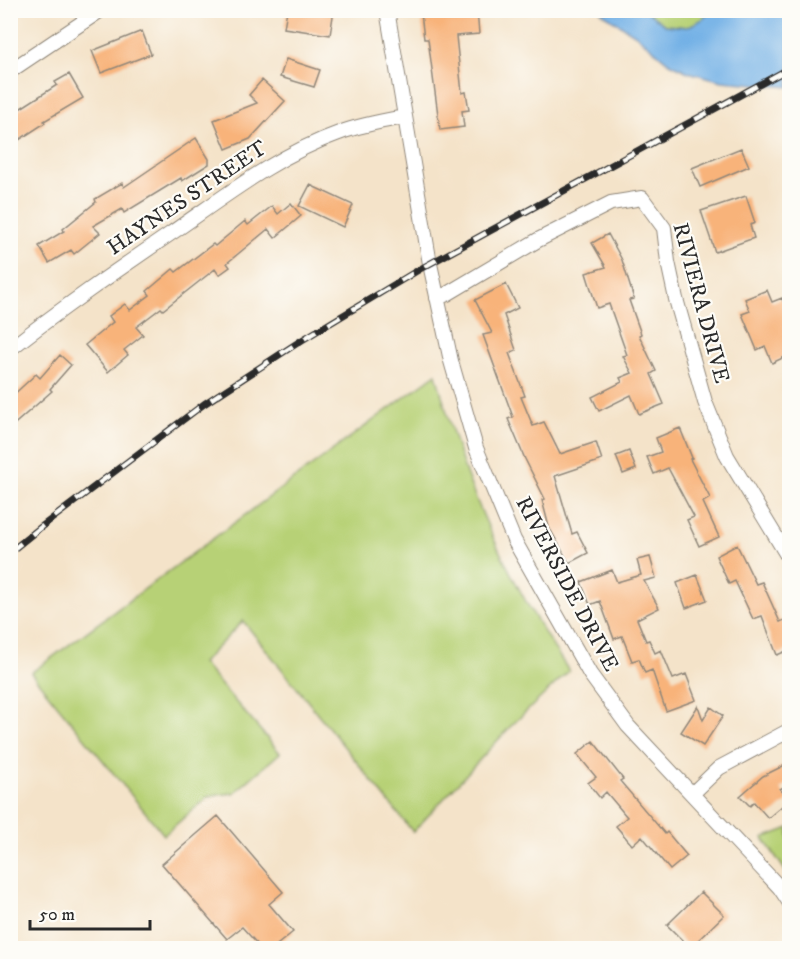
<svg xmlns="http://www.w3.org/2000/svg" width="800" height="959" font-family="'IM FELL DW Pica',serif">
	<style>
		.green { fill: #b7d176; stroke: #717e50; stroke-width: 1.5 }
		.water { fill: #73b1e6; stroke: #4f6e88; stroke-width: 1.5 }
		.building { fill: #f8b37a }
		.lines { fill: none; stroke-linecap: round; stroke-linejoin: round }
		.minor-casing { stroke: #90877a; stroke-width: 16 }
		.minor { stroke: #fff; stroke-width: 14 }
		.rail-casing { stroke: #2b2b2b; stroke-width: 7 }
		.rail { stroke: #fdfcf7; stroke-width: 4.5; stroke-dasharray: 14; stroke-linecap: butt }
		.labels { text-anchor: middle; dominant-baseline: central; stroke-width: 4.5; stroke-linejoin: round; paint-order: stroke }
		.street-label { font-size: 22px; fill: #2b2b2b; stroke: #fdfcf7 }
	</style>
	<rect width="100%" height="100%" fill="#fdfcf7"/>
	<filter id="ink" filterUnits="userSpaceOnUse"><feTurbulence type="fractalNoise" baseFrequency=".0167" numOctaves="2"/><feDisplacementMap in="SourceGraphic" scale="12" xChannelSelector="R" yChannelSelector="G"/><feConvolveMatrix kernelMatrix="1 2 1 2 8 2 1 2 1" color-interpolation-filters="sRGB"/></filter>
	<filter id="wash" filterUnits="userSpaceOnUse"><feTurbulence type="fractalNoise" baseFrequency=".008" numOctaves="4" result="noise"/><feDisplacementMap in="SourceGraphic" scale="24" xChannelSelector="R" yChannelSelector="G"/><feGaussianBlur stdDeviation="1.35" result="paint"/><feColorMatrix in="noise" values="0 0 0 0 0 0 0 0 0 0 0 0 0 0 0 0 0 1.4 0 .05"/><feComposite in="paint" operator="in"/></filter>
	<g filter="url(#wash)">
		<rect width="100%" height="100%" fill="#f4e3c9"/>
		<path class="green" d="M646 11H788L687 27 665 25Z
			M436 374C448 417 460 461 477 501 502 561 533 618 569 671L510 727 413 832 243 621 202 663 280 753 234 793 209 796 164 835 31 673Z
			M789 828V876L763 838Z"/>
		<path class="water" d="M601 11H646L665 25 687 27 703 19 710 11H789V87L722 81 688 72 668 62 636 35 602 13Z"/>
		<g id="blocks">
			<path class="building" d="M287 10H334L330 35 284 28Z
				M456 10H477L479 34 456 36 462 93 466 92 469 110 462 111 464 127 440 130 428 39H424L421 13Z
				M142 31 151 54 101 73 92 51Z
				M286 59 320 70 314 87 280 77Z
				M69 74 83 98 44 121 45 123 19 140 10 128V115L57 85 55 82Z
				M262 80 285 101 250 139 226 149 214 120 257 103 249 95Z
				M196 138 209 159V164L182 181 181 178 124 213 122 209 93 226 100 233 74 254 71 250 49 263 39 246 64 231 63 229 96 202 95 199 122 183 124 187Z
				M741 148 749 166 700 187 692 168Z
				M310 185 353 205 343 227 299 206Z
				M746 196 755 223 750 225 754 238 715 252 701 211Z
				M291 203 301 216 275 238 268 229 227 263 230 267 219 275 215 269 163 310 161 308 136 327 143 335 124 350 128 355 108 372 85 345 113 322 109 316 125 304 130 310 150 295 147 291 173 269 176 272 213 244 215 246 245 221 248 225 272 206 278 214Z
				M608 234 622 260 634 299 629 300 641 334 639 335 656 371 651 374 664 404 639 414 631 395 599 411 592 397 622 382 620 378 632 373 623 356 627 355 609 304 597 308 586 273 606 267 592 243Z
				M506 284 518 308 504 315 516 350 509 353 525 396 521 397 533 426 544 422 560 454 596 442 602 460 555 476 572 534 577 532 588 553 569 563 549 527 542 500 545 499 525 459 508 419 513 417 483 335 492 333 475 300Z
				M767 290 772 302 782 298 789 315V355L772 363 765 346 757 350 742 314 750 311 745 299Z
				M60 355 71 365 50 389 52 391 10 428V398L36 374 40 378Z
				M680 428 692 458 690 459 710 498 703 502 719 537 699 546 687 520 694 517 668 468 654 474 647 457 661 452 656 438Z
				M629 451 636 469 623 474 616 456Z
				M737 545 756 584 762 582 780 622 789 618V650L777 655 762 616 753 619 735 581 729 584 716 556Z
				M650 557 656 578 644 581 659 608 637 619 646 641 649 640 655 653 661 650 673 679 686 674 696 700 666 711 652 670 645 673 639 659 632 661 622 636 614 639 600 601 590 605 581 582 612 570 617 582 641 575 637 560Z
				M697 575 707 600 686 608 677 583Z
				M698 706 703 720 711 707 723 716 703 746 681 732Z
				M593 741 623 779 620 781 665 834 667 832 687 856 670 870 642 836 632 845 616 826 627 817 606 792 600 798 588 783 596 777 577 754Z
				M789 763V784L780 789 789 800 768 818 754 802 750 806 740 796 763 776Z
				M218 816 283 892 269 904 293 932 273 948H261L242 927 227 939 162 864Z
				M701 892 724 915 690 948 667 925Z"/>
		</g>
	</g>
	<g filter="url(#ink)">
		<use href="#blocks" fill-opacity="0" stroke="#90877a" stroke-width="1.5"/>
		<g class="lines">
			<g class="minor-casing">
				<path id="minor" d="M387 10 430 264 451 361 476 448 514 540 590 674 628 726 780 888 790 903
					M10 71 101 10
					M437 298 447 294 538 240 611 203 642 198 664 228 668 262 676 299 705 402 727 456 790 560
					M10 349C62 308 116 271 170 234 224 197 277 155 339 133 360 125 383 121 405 117
					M692 794 719 768 790 730"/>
			</g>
			<use href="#minor" class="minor"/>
			<g class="rail-casing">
				<path id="rail" d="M10 552 41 527 204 404 302 340 420 269 790 68"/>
			</g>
			<use href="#rail" class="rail"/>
		</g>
	</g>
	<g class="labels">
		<g class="street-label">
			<text transform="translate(187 198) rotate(-34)">HAYNES STREET</text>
			<text transform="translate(701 303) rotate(75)">RIVIERA DRIVE</text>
			<text transform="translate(567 584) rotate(62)">RIVERSIDE DRIVE</text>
		</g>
	</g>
	<rect width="800" height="959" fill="none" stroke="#fdfcf7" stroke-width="36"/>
	<path d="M30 920v9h120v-9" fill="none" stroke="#2b2b2b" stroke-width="3"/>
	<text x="39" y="920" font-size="18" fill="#2b2b2b" stroke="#fdfcf7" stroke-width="4.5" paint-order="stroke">50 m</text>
</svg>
